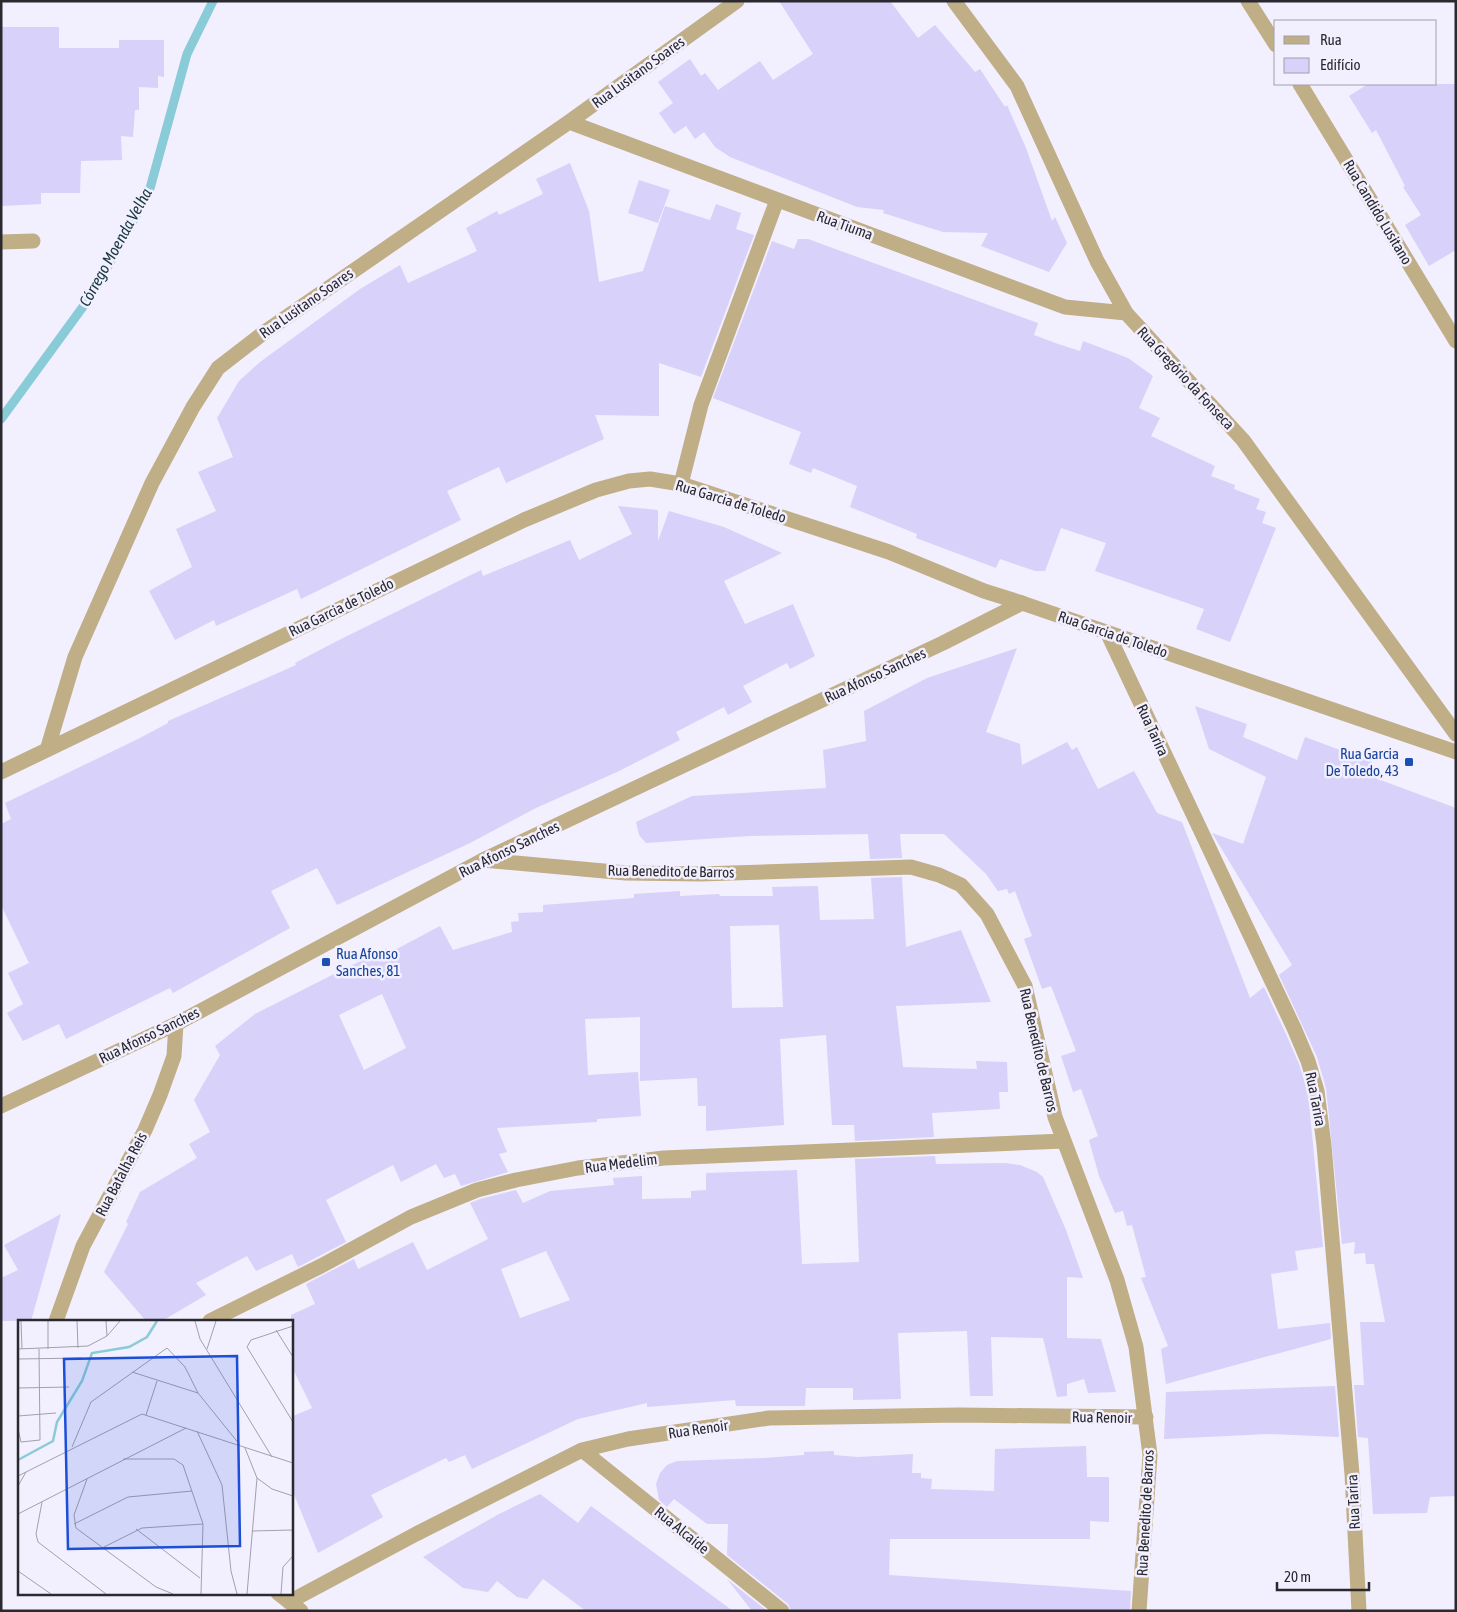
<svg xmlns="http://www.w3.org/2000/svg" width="1457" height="1612" font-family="'Asap Condensed',sans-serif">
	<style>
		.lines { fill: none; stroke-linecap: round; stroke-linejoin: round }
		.stream { stroke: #8acbd8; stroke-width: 9 }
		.building { fill: #d8d1f9; fill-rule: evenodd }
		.minor { stroke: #c0ae86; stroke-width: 15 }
		.tertiary { stroke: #c0ae86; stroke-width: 15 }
		.transit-dot { fill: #1a4fb4; stroke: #f2efff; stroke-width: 2 }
		.labels { text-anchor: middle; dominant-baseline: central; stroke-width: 5; stroke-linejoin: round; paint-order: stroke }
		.street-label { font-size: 15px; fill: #2a292f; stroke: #f2efff }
		.transit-label { font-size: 15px; fill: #164399; stroke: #f2efff; text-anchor: end }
		.water-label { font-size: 16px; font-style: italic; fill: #18383f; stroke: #f2efff }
		.inset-river { fill: none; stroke: #8acbd8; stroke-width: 2.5 }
		.inset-road { fill: none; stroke: #a2a0ac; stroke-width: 1 }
		.view { fill: #1d4ed8; fill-opacity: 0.15; stroke: #1d4ed8; stroke-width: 2.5 }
		.inset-edge { fill: none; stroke: #2a292f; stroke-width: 2.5 }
	</style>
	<rect width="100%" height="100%" fill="#f2efff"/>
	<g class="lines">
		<path class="stream" d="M1 419 93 293 149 192 187 54 213 1"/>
	</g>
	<path class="building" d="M779 1H890L918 38 935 25 975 72 980 69 1005 107 1007 105 1026 148 1052 221 1055 217 1067 243 1049 272 981 246 988 233 943 232 883 213 884 210 857 207 730 157 715 147 704 132 695 139 686 126 674 134 659 113 673 103 658 82 690 59 701 76 705 73 718 90 760 61 773 80 813 54Z
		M1 27H59V48H119V40H164V77L158 76V88L139 87V110H135L133 137 121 136 122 160 81 161 80 193H41V204L1 206Z
		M1368 84H1456V250L1429 266 1405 225 1421 215 1403 187 1405 186 1376 130 1372 133 1349 96Z
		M570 163 589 211 599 282 643 271 665 206 710 220 716 204 741 213 736 229 754 235 701 377 659 363V416L595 415 604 439 506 483 499 467 447 491 461 520 301 599 297 589 216 626 214 620 175 640 149 591 192 567 176 529 216 511 198 472 233 457 217 418 239 381 260 362 360 289 400 265 408 283 477 251 466 228 497 211 499 215 543 194 536 179Z
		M639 180 670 190 658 223 628 213Z
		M798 239H808L1038 323 1034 335 1058 344 1080 351 1083 341 1128 358 1153 376 1139 408 1160 418 1151 436 1215 466 1211 476 1235 485 1234 489 1260 499 1256 509 1266 512 1262 523 1276 528 1230 642 1196 629 1204 609 1095 571 1106 543 1061 528 1045 571H1035L1000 559 996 568 916 538 917 534 850 507 857 486 813 468 811 473 789 464 801 432 713 398 772 241 794 249Z
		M618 506 658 510V541L669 511 724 527 782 553 724 581 745 624 793 604 815 656 790 669 787 663 743 686 752 702 728 715 724 707 676 732 680 740 617 772 536 808 470 843 337 905 317 868 271 891 290 928 173 993 170 988 66 1039 59 1024 23 1041 7 1013 23 1004 8 973 29 963 1 905V824L11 819 5 803 138 739 168 723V721L296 665 295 663 337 641 481 570 483 576 570 540 579 560 632 534Z
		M1017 648 986 732 1020 744 1022 765 1067 742 1072 750 1077 747 1098 789 1134 771 1157 813 1182 822 1250 998 1264 987 1285 1032 1299 1064 1308 1093 1323 1247 1295 1251 1298 1270 1271 1274 1278 1329 1330 1323 1331 1339 1166 1384 1161 1349 1168 1346 1141 1278 1146 1277 1132 1225 1127 1226 1123 1211 1115 1213 1099 1176 1089 1140 1098 1136 1081 1089 1073 1092 1061 1056 1076 1051 1051 986 1042 989 1024 939 1032 936 1015 891 1009 894 1007 889 998 891 986 874 944 834H900L902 858 870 859 868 834 749 836 646 843 639 835 636 822 692 796 826 788 823 750 866 741 864 711 927 678Z
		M1195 706 1247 724 1243 737 1297 760 1305 737 1372 762 1367 775 1456 808V1496L1430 1497 1427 1513 1373 1514 1368 1438 1358 1437 1354 1385H1364L1360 1322H1385L1374 1264H1366L1365 1253 1354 1254 1355 1242 1342 1244 1326 1088 1317 1057 1279 975 1292 965 1212 833 1243 844 1266 777 1209 749Z
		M902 877 906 947 961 930 991 1002 896 1006 903 1067 977 1069 976 1061 1007 1062 1008 1092H999L1000 1109 932 1113 934 1137 855 1141 854 1125H832L826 1035 780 1039 784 1125 706 1131V1106H698L697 1078 640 1081V1017L585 1019 588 1075 638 1072 641 1116 597 1119V1122L497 1128 507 1152 499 1154 508 1172 461 1186 455 1174 444 1178 436 1164 401 1182 393 1165 326 1200 346 1242 298 1267 292 1254 256 1271 247 1256 196 1283 206 1295 162 1321H146L104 1272 128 1224 126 1222 140 1192 197 1158 189 1144 210 1132 194 1100 220 1055 215 1046 255 1014 340 971 387 948 389 953 440 926 453 950 512 932 511 922 519 921 518 913 543 912V905L634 898V894L680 891V896L719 894 720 896H773L772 887 818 886 820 920 874 919 871 878ZM779 925 783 1007 732 1008 730 926ZM382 994 406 1048 364 1070 339 1015Z
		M935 1156 936 1164 1005 1163 1020 1165 1037 1172 1043 1177 1066 1230 1083 1278 1067 1277V1338L1101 1339 1116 1392 1088 1393 1084 1379 1067 1384V1396L1057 1397 1043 1338 991 1337 993 1396H970L967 1331 898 1333 901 1399 853 1400V1388H806L805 1406H736L735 1400 647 1407V1403L578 1419 472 1469 465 1455 449 1462 446 1458 371 1495 383 1517 318 1553 291 1487V1417L312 1408 291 1365V1315L315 1304 306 1284 354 1259 358 1269 413 1242 427 1270 488 1239 470 1203 480 1199 516 1190 523 1203 550 1191 614 1185 613 1178 642 1176V1199L691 1198V1191L706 1190V1173L797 1170 802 1264 859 1262 855 1159ZM546 1251 570 1300 520 1318 501 1269Z
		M61 1214 31 1321H1V1278L18 1270 4 1245Z
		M1335 1386 1339 1437 1268 1434 1164 1439 1166 1392Z
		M1086 1446 1087 1477H1109V1522L1090 1521V1539H890L889 1575 1131 1591 1130 1611H791L788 1604 727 1555 728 1524H707L674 1499 667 1507 659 1500 656 1484 660 1473 667 1465 677 1461 764 1458 804 1455V1452L834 1451V1455L858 1457 913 1454 912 1473H921V1478L932 1479 931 1489 994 1491 995 1449Z
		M540 1494 578 1523 591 1506 733 1611H586L543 1579 527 1599 517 1597 497 1581 488 1592 463 1588 423 1557 499 1514Z
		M727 1579 767 1611H752Z"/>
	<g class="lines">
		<path class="minor" d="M954 1 1017 86 1097 261 1126 313 1243 440 1456 734
			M1248 1 1276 45
			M1300 84 1456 341
			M569 122 1065 307 1126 313
			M1 242 33 241
			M681 484 701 405 777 200
			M1107 632 1294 1028 1308 1061 1317 1091 1324 1145 1352 1474 1359 1611
			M48 747 75 657 152 483 193 407 218 368 262 334 569 122 737 1
			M1 772 524 520 596 490 629 481 650 479 681 484 889 552 984 591 1022 603
			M483 860 626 873 701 874 911 867 939 875 961 885 987 914 1025 986 1055 1117 1117 1280 1136 1347 1150 1455 1139 1611
			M56 1321 83 1246 145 1130 160 1095 174 1056 176 1024
			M210 1321 321 1266 411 1217 477 1190 516 1180 578 1168 664 1158 1064 1141
			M582 1450 782 1611
			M278 1593 301 1611
			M289 1602 416 1534 582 1450 628 1439 769 1418 959 1415 1146 1417"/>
		<path class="tertiary" d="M1 1106 176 1024 483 860 943 643 1022 603 1456 752"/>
	</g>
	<g class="transit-dot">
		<rect x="1404" y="757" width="10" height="10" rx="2.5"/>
		<rect x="321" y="957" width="10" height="10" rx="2.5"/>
	</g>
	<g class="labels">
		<g class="street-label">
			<text transform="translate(638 72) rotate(-36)">Rua Lusitano Soares</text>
			<text transform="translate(1378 212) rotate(59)">Rua Candido Lusitano</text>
			<text transform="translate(845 225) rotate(20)">Rua Tiuma</text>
			<text transform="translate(306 303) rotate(-35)">Rua Lusitano Soares</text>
			<text transform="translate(1186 378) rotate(47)">Rua Gregório da Fonseca</text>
			<text transform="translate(731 501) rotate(17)">Rua Garcia de Toledo</text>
			<text transform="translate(341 607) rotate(-26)">Rua Garcia de Toledo</text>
			<text transform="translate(1113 634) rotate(19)">Rua Garcia de Toledo</text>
			<text transform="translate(875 675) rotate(-25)">Rua Afonso Sanches</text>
			<text transform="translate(1153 730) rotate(65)">Rua Tarira</text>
			<text transform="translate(509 849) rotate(-26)">Rua Afonso Sanches</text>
			<text transform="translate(671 871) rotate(1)">Rua Benedito de Barros</text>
			<text transform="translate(149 1035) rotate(-26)">Rua Afonso Sanches</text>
			<text transform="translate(1039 1050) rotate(77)">Rua Benedito de Barros</text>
			<text transform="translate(1316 1099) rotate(79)">Rua Tarira</text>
			<text transform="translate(621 1163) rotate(-7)">Rua Medelim</text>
			<text transform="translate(121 1174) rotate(-62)">Rua Batalha Reis</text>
			<text transform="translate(1102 1417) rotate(1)">Rua Renoir</text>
			<text transform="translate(698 1429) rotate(-8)">Rua Renoir</text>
			<text transform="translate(1353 1502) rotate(-93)">Rua Tarira</text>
			<text transform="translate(1145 1513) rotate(-87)">Rua Benedito de Barros</text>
			<text transform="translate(682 1530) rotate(39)">Rua Alcaíde</text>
		</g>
		<g class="transit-label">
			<text x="1399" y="753">Rua Garcia<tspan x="1399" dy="17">De Toledo, 43</tspan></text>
			<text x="336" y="953" text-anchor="start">Rua Afonso<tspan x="336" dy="17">Sanches, 81</tspan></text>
		</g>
		<g class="water-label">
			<text transform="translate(115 247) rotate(-61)">Córrego Moenda Velha</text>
		</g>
	</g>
	<g transform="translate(18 1320)">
		<rect width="275" height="275" fill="#f2efff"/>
		<path class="inset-river" d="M0 140 35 121 39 102 64 61 74 33 111 27 129 17 139 1"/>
		<path class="inset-road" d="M3 1 4 29M30 1V29M59 1 60 28M88 1 89 16M177 1 182 19 254 137M275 6 233 20 229 27 275 102M258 10 275 37M0 29 70 26 89 16 102 1M189 29 198 1M0 39 64 38M114 52 180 73M0 68 51 67M128 95 139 61M0 96 38 93M0 109 3 122 22 120 21 29M179 111 204 165 213 251 219 274M54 127 73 82 149 28 167 47 180 73 222 125M227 128 239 158 254 169 275 176M105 139H156L165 145 185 204 183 274M0 156 124 94 275 143M69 159 56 195 58 208 138 267 155 274M0 166 8 152M24 182 18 214 20 222 88 274M0 194 168 108M56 204 110 177 174 171M118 209 182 258M234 211 275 210M84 228 124 208 185 204M0 251 33 274M229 274 239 158M263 274 265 247 275 236"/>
		<path class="view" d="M219 36 222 226 50 229 46 39Z"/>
		<rect width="275" height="275" class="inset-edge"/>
	</g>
	<rect width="1457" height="1612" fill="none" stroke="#2a292f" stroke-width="5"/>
	<rect x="1274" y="20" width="162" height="65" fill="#f2efff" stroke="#a2a0ac"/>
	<rect x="1284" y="36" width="25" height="8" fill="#c0ae86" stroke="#a2a0ac"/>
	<text x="1320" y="45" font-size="15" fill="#2a292f">Rua</text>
	<rect x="1284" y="58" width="25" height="15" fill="#d8d1f9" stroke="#a2a0ac"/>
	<text x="1320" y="70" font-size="15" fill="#2a292f">Edifício</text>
	<path d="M1277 1582v8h92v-8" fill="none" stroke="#2a292f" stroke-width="2.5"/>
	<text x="1284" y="1582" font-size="15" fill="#2a292f" stroke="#f2efff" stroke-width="4" paint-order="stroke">20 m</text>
</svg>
